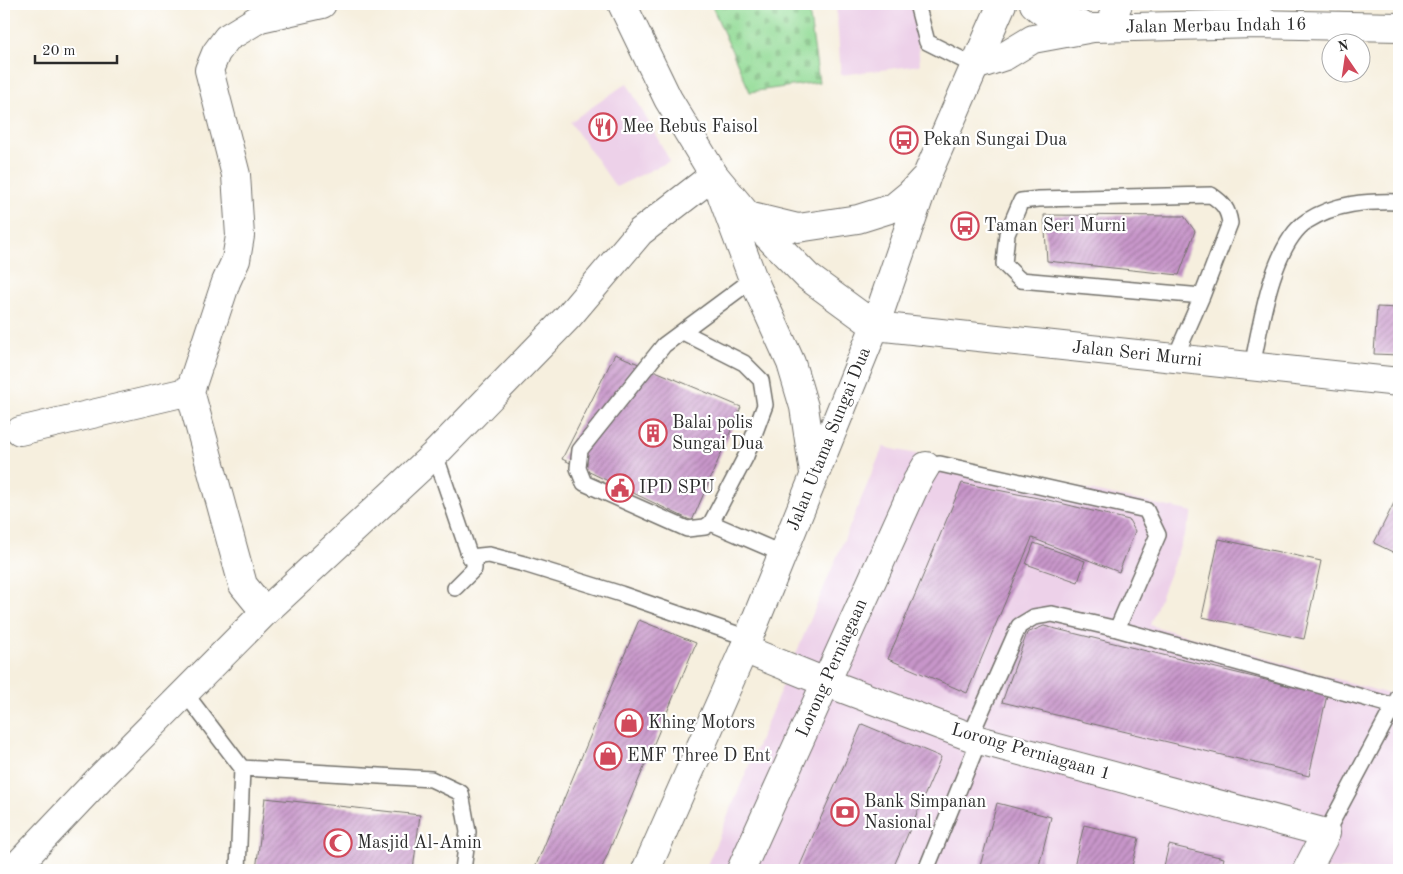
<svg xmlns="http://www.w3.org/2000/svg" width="1403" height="874" font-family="'Old Standard TT',serif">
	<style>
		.built { fill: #edd1e9 }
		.cemetery { fill: url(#cemetery-stones); stroke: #5f8360 }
		.building { fill: url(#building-hatch) }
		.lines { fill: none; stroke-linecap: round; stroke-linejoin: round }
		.lane-casing { stroke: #72706a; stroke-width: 18 }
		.street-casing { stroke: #72706a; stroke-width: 30 }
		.secondary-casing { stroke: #72706a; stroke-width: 30 }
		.lane { stroke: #fff; stroke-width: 15 }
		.street { stroke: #fff; stroke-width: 28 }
		.secondary { stroke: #fff; stroke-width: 28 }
		.labels { text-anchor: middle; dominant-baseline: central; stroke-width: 4.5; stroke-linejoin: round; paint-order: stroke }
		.street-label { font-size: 18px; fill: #2b2b2b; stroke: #fff }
		.poi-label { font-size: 18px; fill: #2b2b2b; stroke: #fff; text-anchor: start }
	</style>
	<defs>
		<pattern id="cemetery-stones" width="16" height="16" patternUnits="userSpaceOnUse" patternTransform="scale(1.25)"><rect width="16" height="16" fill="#93db96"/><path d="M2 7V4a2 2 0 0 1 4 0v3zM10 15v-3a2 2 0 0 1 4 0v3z" fill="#7fbc81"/></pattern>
		<pattern id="building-hatch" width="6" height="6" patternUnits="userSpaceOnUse" patternTransform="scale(1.25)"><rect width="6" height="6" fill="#c896ca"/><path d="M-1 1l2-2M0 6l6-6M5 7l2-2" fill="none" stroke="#a37ba4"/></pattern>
	</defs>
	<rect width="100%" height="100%" fill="#fff"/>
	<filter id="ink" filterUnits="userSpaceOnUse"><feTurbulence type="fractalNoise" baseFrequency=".02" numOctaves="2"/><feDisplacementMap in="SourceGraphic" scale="10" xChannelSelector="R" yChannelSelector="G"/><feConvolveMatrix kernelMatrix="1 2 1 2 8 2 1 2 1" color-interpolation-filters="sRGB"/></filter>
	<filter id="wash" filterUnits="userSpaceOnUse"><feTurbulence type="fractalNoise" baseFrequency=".0096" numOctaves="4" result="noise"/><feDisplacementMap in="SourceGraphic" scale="20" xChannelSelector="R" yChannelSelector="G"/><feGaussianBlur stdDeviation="1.12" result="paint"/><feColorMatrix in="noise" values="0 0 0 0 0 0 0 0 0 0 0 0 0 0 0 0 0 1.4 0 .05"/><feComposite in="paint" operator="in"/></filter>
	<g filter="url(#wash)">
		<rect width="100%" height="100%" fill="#f6efde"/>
		<path class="built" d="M836 4H914L920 65 841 75Z
			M627 83 670 161 616 187 570 122Z
			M883 447 1193 512 1150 625 1399 697V870H705Z"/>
		<path class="cemetery" d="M711 4H808L819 82 750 92Z"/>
		<g id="blocks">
			<path class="building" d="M1044 215 1184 216 1195 231 1179 275 1047 261Z
				M1377 307 1399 308V355L1374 354Z
				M615 354 741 407 692 521 562 459Z
				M962 483 1048 500 1129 520 1135 531 1119 572 1032 538 967 693 888 659Z
				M1399 493V555L1374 543Z
				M1219 539 1321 561 1304 639 1202 617Z
				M1034 543 1085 561 1078 582 1026 564Z
				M639 620 696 643 601 870H534Z
				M1044 626 1327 695 1309 776 1002 702 1027 633Z
				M862 724 941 757 901 850 892 870H798Z
				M265 798 420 815 413 870H256Z
				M997 803 1051 817 1038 870H979Z
				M1084 825 1139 838 1131 870H1073Z
				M1169 845 1224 858 1221 870H1163Z"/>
		</g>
	</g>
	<g filter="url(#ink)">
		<use href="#blocks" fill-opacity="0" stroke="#72706a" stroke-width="1"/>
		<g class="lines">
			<g class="lane-casing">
				<path id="lane" d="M917 4 927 42 975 66
					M1257 24 1266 4
					M683 332 744 363 761 380 765 405 746 456 711 523 705 527 687 529 584 483 578 468 580 450 664 345 753 279
					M1175 358 1202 296 1020 280 1004 264 1007 234 1021 201 1039 199 1211 195C1223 203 1228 209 1230 223L1202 296
					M1252 367C1260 328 1272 244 1307 221 1335 203 1367 201 1399 202
					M435 454 470 557 489 555 524 564 621 594 748 638
					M926 466 940 464 1146 510 1158 535 1117 629
					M711 523 783 554
					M455 588 474 569V558
					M185 693 242 768
					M970 737 1019 626 1034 617 1052 614 1117 629 1394 706
					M1326 833 1399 696
					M238 870 242 768 431 779 461 793 468 832 463 870
					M926 870 979 740"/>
			</g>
			<g class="street-casing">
				<path id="street" d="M1034 4C1048 18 1062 21 1081 25
					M1108 28 1118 4
					M975 66 1005 56 1033 39 1093 28 1257 24 1399 27
					M20 431 190 391
					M265 612 243 585 190 391 226 282 236 260 240 236 236 175 209 70 216 53 227 38 260 18 322 4
					M744 649 825 682 979 740 1326 833 1307 870
					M13 870 100 778 265 612 435 454 568 317 640 232 714 175
					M741 870 917 481 926 466"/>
			</g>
			<g class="secondary-casing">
				<path id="secondary" d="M622 4 668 99 714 175 748 216 808 277 875 326
					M722 196 753 279 791 363 804 407 814 473
					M748 216 798 228 858 219 893 208 910 194 923 180
					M875 326 1399 382
					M646 870 744 649 875 326 927 175 1002 4"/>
			</g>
			<use href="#lane" class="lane"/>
			<use href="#street" class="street"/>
			<use href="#secondary" class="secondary"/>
		</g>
	</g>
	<defs>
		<g id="restaurant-ring" transform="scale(1.4375)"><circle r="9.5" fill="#fff" stroke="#d1495b" stroke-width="1.5"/><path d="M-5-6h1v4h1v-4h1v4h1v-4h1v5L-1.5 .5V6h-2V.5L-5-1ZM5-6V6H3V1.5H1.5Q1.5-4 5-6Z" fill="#d1495b"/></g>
		<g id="bus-ring" transform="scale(1.4375)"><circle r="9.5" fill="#fff" stroke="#d1495b" stroke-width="1.5"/><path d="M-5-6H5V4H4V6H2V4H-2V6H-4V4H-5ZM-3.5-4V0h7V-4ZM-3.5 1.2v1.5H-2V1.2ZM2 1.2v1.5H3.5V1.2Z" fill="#d1495b"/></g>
		<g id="building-ring" transform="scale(1.4375)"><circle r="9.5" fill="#fff" stroke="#d1495b" stroke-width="1.5"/><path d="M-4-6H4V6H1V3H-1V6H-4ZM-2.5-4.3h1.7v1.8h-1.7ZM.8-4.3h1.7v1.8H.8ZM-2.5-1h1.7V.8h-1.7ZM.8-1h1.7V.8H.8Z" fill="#d1495b"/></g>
		<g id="civic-ring" transform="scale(1.4375)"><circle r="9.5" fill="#fff" stroke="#d1495b" stroke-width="1.5"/><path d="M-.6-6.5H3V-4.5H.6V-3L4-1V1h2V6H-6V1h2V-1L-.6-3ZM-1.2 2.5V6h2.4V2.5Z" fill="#d1495b"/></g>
		<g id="shop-ring" transform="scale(1.4375)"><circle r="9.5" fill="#fff" stroke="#d1495b" stroke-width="1.5"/><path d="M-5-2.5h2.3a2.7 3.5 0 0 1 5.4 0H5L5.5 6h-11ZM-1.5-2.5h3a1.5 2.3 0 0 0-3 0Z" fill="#d1495b"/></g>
		<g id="bank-ring" transform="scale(1.4375)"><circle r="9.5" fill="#fff" stroke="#d1495b" stroke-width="1.5"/><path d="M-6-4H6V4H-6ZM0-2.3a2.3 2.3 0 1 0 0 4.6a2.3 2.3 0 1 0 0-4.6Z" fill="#d1495b"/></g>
		<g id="mosque-ring" transform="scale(1.4375)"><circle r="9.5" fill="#fff" stroke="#d1495b" stroke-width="1.5"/><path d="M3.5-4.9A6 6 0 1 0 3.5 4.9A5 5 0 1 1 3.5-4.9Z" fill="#d1495b"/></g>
	</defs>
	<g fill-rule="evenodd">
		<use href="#restaurant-ring" x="603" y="127"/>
		<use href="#bus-ring" x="904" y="140"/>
		<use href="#bus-ring" x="965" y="226"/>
		<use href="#building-ring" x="653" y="433"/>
		<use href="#civic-ring" x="620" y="488"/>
		<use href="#shop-ring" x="629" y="723"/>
		<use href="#shop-ring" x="608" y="756"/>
		<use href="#bank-ring" x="845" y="812"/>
		<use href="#mosque-ring" x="338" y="843"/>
	</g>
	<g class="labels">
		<g class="street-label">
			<text transform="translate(1216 26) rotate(-1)">Jalan Merbau Indah 16</text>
			<text transform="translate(1137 354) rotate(6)">Jalan Seri Murni</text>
			<text transform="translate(829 439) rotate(-68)">Jalan Utama Sungai Dua</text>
			<text transform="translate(832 668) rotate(-66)">Lorong Perniagaan</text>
			<text transform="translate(1031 752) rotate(16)">Lorong Perniagaan 1</text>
		</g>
		<g class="poi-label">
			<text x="622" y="127">Mee Rebus Faisol</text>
			<text x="923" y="140">Pekan Sungai Dua</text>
			<text x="984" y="226">Taman Seri Murni</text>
			<text x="672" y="423">Balai polis<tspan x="672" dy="21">Sungai Dua</tspan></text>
			<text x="639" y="488">IPD SPU</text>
			<text x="648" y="723">Khing Motors</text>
			<text x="627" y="756">EMF Three D Ent</text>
			<text x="864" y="802">Bank Simpanan<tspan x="864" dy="21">Nasional</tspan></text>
			<text x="357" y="843">Masjid Al-Amin</text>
		</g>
	</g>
	<rect width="1403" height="874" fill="none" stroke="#fff" stroke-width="20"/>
	<g transform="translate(1346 58) rotate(347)"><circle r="24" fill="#ffffff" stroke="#aaaaaa"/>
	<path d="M0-4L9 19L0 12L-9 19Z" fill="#d1495b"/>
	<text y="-8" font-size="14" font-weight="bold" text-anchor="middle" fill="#2b2b2b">N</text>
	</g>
	<path d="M35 55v8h82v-8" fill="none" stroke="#2b2b2b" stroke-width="2.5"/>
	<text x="42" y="55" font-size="15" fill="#2b2b2b" stroke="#ffffff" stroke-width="4" paint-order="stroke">20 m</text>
</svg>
